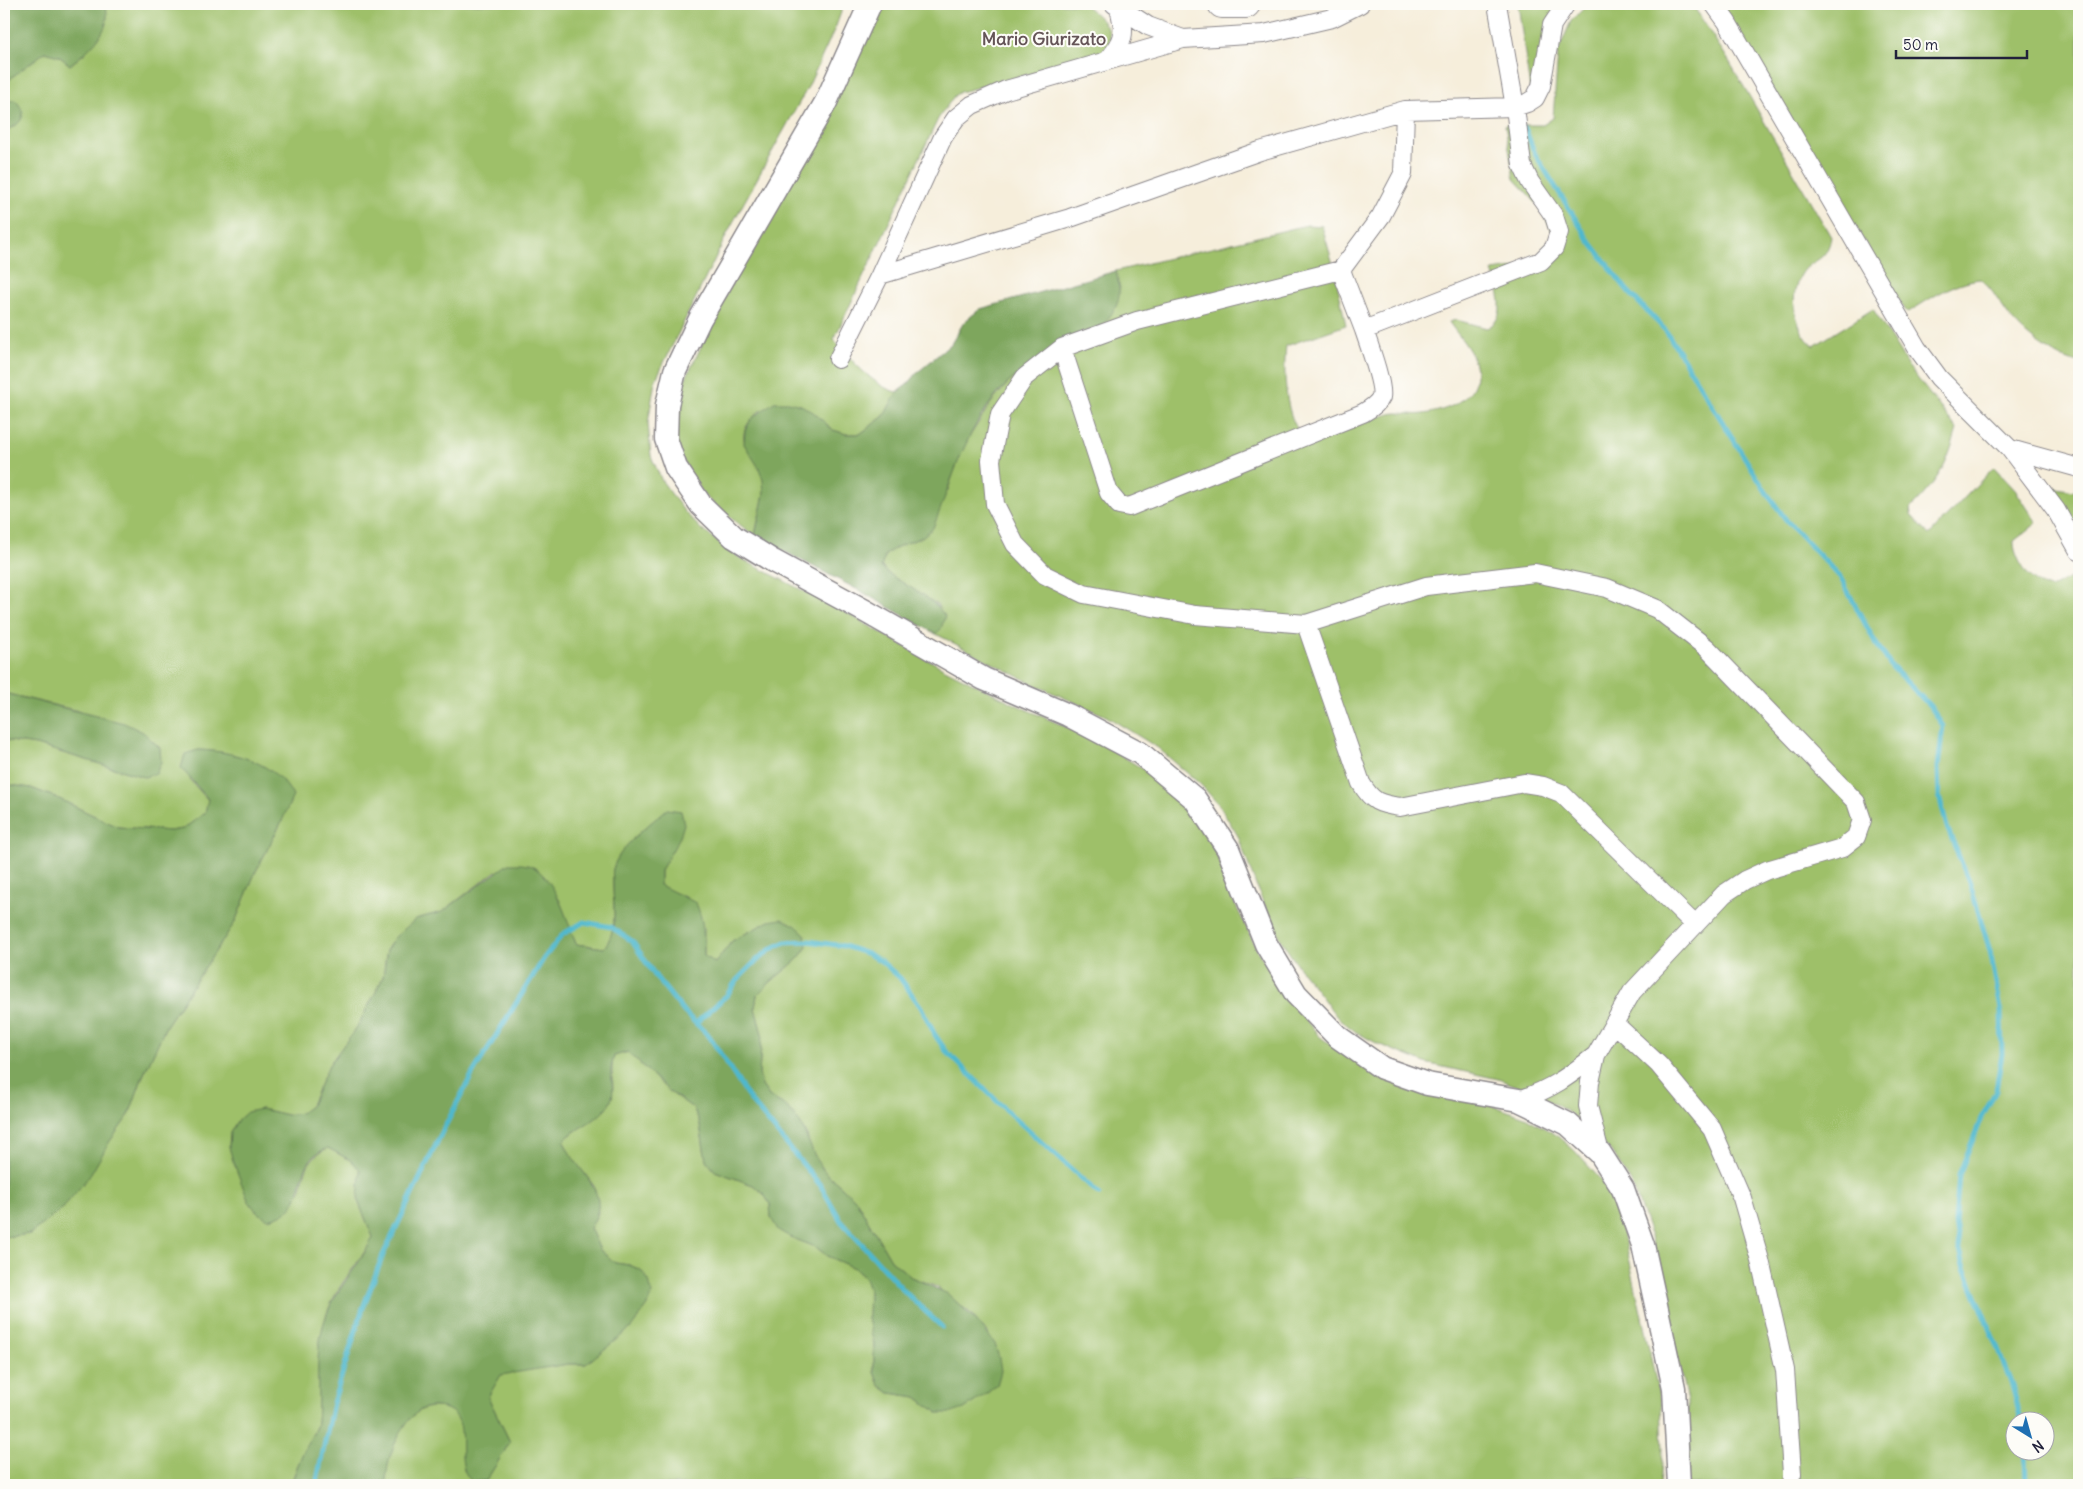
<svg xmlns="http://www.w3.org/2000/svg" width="2083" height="1489" font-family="Delius,sans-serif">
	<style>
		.green { fill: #9ec069; stroke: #607152; fill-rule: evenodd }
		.forest { fill: #7ea65d; stroke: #50644c }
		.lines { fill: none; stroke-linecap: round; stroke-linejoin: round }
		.stream { stroke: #4fb8cd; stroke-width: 5 }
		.minor-casing { stroke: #8c888b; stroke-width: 20 }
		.tertiary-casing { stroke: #8c888b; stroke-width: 25 }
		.trunk-casing { stroke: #8c888b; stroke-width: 30 }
		.minor { stroke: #fff; stroke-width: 18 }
		.tertiary { stroke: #fff; stroke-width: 22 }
		.trunk { stroke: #fff; stroke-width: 28 }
		.labels { text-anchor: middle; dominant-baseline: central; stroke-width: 4; stroke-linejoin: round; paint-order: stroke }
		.district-label { font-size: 18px; font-weight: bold; fill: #645457; stroke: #fdfcf7 }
	</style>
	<rect width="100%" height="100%" fill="#fdfcf7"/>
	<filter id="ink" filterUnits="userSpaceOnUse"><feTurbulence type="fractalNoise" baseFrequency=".02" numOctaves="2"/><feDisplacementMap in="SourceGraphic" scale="10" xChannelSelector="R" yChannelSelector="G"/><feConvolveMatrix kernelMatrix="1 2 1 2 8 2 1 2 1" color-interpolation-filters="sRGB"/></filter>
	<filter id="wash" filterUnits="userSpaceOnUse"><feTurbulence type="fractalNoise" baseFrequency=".0096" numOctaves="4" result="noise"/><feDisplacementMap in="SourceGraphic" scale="20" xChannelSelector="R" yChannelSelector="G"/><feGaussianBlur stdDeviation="1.12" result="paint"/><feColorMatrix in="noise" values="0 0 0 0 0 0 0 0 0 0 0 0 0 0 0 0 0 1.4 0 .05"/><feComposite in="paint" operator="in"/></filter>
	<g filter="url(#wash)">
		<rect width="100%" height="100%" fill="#f6eedb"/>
		<path class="green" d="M105 4H844L836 26 809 85 731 226 655 381 648 423 651 456 662 481 684 511 702 530 740 558 850 615 943 668 1023 708 1094 739 1143 769 1183 804 1198 821 1214 847 1234 902 1260 955 1305 1019 1319 1036 1342 1053 1525 1117 1555 1134 1574 1150 1600 1179 1609 1195 1626 1244 1661 1404 1663 1450 1660 1485H386C385 1457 403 1403 438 1407 446 1407 453 1410 458 1417 466 1432 462 1455 464 1471L486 1481 510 1442 488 1397 501 1374 568 1364H586L649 1281 641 1270 629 1265 615 1263 600 1250 590 1228 598 1213 594 1186 569 1153 564 1141C577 1126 609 1115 612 1095 615 1082 609 1072 614 1056L628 1052 670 1092 693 1108 699 1120 706 1160 715 1171 753 1185 763 1193 770 1204 771 1218 790 1237 816 1247 827 1256 854 1268 865 1278 869 1290 868 1318 874 1344V1372L879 1385 890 1393 917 1397 927 1405 964 1409 986 1394 997 1385 988 1333 969 1312 937 1287 911 1277 891 1260 856 1200 825 1172 810 1148 807 1135 786 1106 770 1097 762 1086 759 1073 762 1034 755 1008 757 995 767 985 798 959 807 947 769 921 732 941 715 963 704 956V929L685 896 672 892 660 886V872L666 860 668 809C650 824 620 846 613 869 612 874 613 880 613 884 613 907 619 928 604 948L576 944 559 899 496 871 442 912 416 919 387 949 383 977 377 990 357 1027 329 1065 311 1105 301 1113 287 1115 261 1109 237 1121 230 1133 229 1147 239 1174 300 1192C306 1170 306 1159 328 1148L352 1161 361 1170 358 1201 373 1237C361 1262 339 1282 329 1308 314 1345 321 1383 317 1422 316 1429 311 1436 308 1443 301 1457 295 1470 291 1485H4V1237L30 1234 110 1141 129 1115 142 1078 166 1026 235 922 255 873 282 821 265 767C244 756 222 751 198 750L190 780 208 800 205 813 183 829 170 831 118 827 57 798 31 788 4 784V740L36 745 144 777 87 713 4 693V131L11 128C8 116 1 101 4 89 7 75 34 59 45 52L59 56 70 65 85 53 106 7Z
			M872 4H1083C1102 18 1126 38 1096 57L960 92 954 96 938 119 834 339C845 355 877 389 897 392L884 416 860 434H846L833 430 813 412 761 410C722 443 761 451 764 484 765 501 757 519 755 536L720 510 704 495 676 449 674 422 680 390 754 238Z
			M1518 4H1556L1536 78 1530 89Z
			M1588 4H1692L1729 61 1831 237C1826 265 1811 257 1801 275 1788 295 1795 332 1814 346L1873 309 1908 366 1957 429C1947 466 1937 482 1910 509L1911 515 1929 535 1994 467 2016 491 2037 523 2014 541C2013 555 2027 578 2040 585 2043 587 2049 587 2052 588L2078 573 2079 576V1485H1687L1689 1451 1687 1401 1651 1237 1632 1184 1611 1151 1570 1113 1536 1093 1498 1079 1425 1063 1378 1044 1356 1032 1337 1017 1298 966 1282 942 1258 891 1238 836 1219 805 1201 785 1158 748 1106 716 1035 685 936 634 941 629 938 605 891 576 881 566 886 554 897 547 922 537 948 490 961 450 991 403 1009 382 1032 366 1120 289 1116 271 1307 225 1322 226 1333 264 1346 325 1286 346C1283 369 1283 447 1322 440 1328 439 1334 435 1340 433 1356 426 1373 418 1390 414 1401 411 1412 416 1423 414 1454 410 1488 393 1472 356 1467 344 1456 333 1449 322L1456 320 1487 328C1509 317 1498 290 1492 271L1551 263 1558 258 1560 248 1540 207 1514 179 1505 125H1543L1553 118 1558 52 1571 21ZM2016 1422H2046V1452H2016Z
			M1721 4H2079V363C2053 359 2018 331 2004 309 1995 296 1992 289 1980 279 1953 282 1930 299 1907 313Z
			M2052 487 2079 492V538L2048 491Z"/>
		<path class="forest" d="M4 4H105C115 30 88 50 70 65L59 56 45 52 12 77 4 88V102L15 100C30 115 21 125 4 131Z
			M1116 271C1118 281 1121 291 1118 301 1116 309 1107 321 1101 326 1069 351 1027 361 999 392 964 432 952 481 933 528L922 537 897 547 886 554 881 567C901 586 930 593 945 616L941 629 936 634 862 592 755 536 764 494 763 480 759 468 744 444 745 431 751 419 774 402H788L801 405 813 412 833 430 846 434H860L884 416 897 392 908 384 918 372 951 344 964 322 980 309Z
			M4 693 124 723 143 732 160 748 161 762 156 774 144 777 36 745 4 740Z
			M198 750C233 751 276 762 293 796L282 821 255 873 235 922 166 1026 142 1078 129 1115 110 1141 91 1174 63 1208 30 1234 4 1237V784L31 788 57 798 118 827 170 831 183 829 205 813 208 799 181 768 185 754Z
			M667 809 681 811 684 824 680 837 660 872V885L696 903C704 921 704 937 704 956L715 963 732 941 769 921 782 919 795 925 805 934 807 947 798 959 767 985 757 995 755 1008 762 1034 759 1073 762 1086 770 1097 786 1106 801 1124 817 1161 825 1172 856 1200 891 1260 911 1277 948 1294 979 1323 995 1344 999 1358 1001 1371 997 1385 986 1394 964 1409 952 1413H938L917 1397 890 1393 879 1385 874 1372V1344L868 1318 869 1290 865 1278 854 1268 827 1256 816 1247 790 1237 778 1230 771 1218 770 1204 763 1193 753 1185 715 1171 706 1160 699 1120 693 1108 670 1092 628 1052 614 1056C613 1061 611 1066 611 1071 611 1079 614 1090 612 1098 605 1120 578 1124 564 1141 572 1165 605 1187 597 1213 596 1218 593 1223 590 1228L600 1250 615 1263 629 1265 641 1270 649 1281 652 1294 647 1307 631 1328 586 1364H568L501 1375 488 1397 510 1442 486 1481 472 1482C469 1478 465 1474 464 1469 457 1446 472 1410 437 1407 424 1405 413 1414 406 1424 393 1442 386 1464 386 1485H291C295 1472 300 1459 306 1446 310 1439 316 1430 317 1422 320 1390 314 1357 323 1326 333 1289 358 1270 373 1237L358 1201 360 1170 352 1161 328 1148C324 1150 318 1152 314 1156 293 1177 309 1211 268 1219L256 1211 248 1200 233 1161 229 1147 230 1133 237 1121 247 1112 261 1109 287 1115 301 1113 311 1105 329 1065 357 1027 377 990 383 977 387 949 394 938 416 919 442 912 508 864C516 864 527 863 535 868 557 883 567 920 576 944L604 948C619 928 613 907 613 884 613 880 612 874 613 869 619 846 650 824 667 809Z"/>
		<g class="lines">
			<path class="stream" d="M1525 128 1535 154 1588 239 1627 290 1666 331 1766 492 1787 521 1840 577 1875 642 1892 667 1930 706 1943 726 1938 767 1939 796 1947 827 1970 884 1990 951 2001 1009 2002 1054 1996 1090 1979 1124 1959 1175 1955 1222 1959 1247 1965 1268 2011 1382 2022 1422
				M696 1023 727 995 737 980 756 961 771 949 785 942 808 941 844 946 868 954 881 961 900 978 921 1007 935 1035 946 1051 1008 1112 1099 1194
				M2025 1452 2026 1485
				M316 1485 333 1403 363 1308 383 1255 443 1130 473 1073 544 958 563 934 584 922 611 927 632 941 656 977 684 1012 709 1036 750 1100 821 1186 841 1221 907 1294 942 1327"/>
		</g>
	</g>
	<g filter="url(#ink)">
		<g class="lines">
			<g class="minor-casing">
				<path id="minor" d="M1114 4 1148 26 1183 39 1264 34 1332 18 1360 4
					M1497 4 1515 107 1522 165 1530 182 1554 216 1559 232 1554 248 1541 261 1364 330 1341 270 1137 321 1062 348 1025 377 1000 414 991 460 995 504 1015 544 1045 575 1084 594 1195 615 1306 624 1426 586 1535 573 1607 588 1657 609 1707 648 1856 802 1862 820 1856 837 1842 848 1767 870 1745 880 1724 894 1632 992 1596 1055 1590 1082 1588 1106 1600 1153
					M1714 4 1727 22 1917 348 1939 378 2010 449 2079 468
					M1107 61C1125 40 1126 35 1119 8
					M1341 270 1381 216 1403 174 1405 110
					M880 275 1070 218 1260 151 1405 110 1515 107 1527 103 1535 98 1541 86 1552 25 1566 4
					M1062 348 1109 493 1119 505 1129 507 1363 413C1370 409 1378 404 1381 397 1384 386 1368 342 1364 330
					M838 359 880 275 943 137 956 118 972 105 1006 90 1183 39
					M2010 449 2056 510 2079 551
					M1306 624 1361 783C1372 802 1379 804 1400 807L1524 783 1543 786 1561 793 1695 925
					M1614 1023 1659 1065 1712 1129 1742 1198 1760 1260 1785 1370 1792 1474 1791 1485
					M1519 1100C1552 1089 1569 1076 1596 1055"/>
			</g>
			<g class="tertiary-casing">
				<path id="tertiary" d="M870 4 826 102 700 319 675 371 667 405 666 439 676 468 701 505 734 537 773 561 865 611 984 679 1068 715 1140 753 1195 799 1228 849 1266 944 1296 994 1338 1037 1382 1068 1427 1084 1519 1100 1568 1124 1600 1153 1623 1189 1643 1245 1674 1388 1679 1485"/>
			</g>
			<g class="trunk-casing">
				<path id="trunk" d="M1222 4H1246"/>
			</g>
			<use href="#minor" class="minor"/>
			<use href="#tertiary" class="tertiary"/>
			<use href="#trunk" class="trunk"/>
		</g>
	</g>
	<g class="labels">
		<g class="district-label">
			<text x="1044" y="38">Mario Giurizato</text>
		</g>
	</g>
	<rect width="2083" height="1489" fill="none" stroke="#fdfcf7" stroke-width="20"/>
	<g transform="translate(2030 1436) rotate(143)"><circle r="24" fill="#fdfcf7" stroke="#a5a5ac"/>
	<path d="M0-4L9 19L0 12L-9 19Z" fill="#1f6fb2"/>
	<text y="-8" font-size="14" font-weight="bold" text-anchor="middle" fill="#22223b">N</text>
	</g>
	<path d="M1896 50v8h131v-8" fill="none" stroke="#22223b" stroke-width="2.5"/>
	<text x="1903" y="50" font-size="15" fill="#22223b" stroke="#fdfcf7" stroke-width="4" paint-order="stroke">50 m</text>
</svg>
